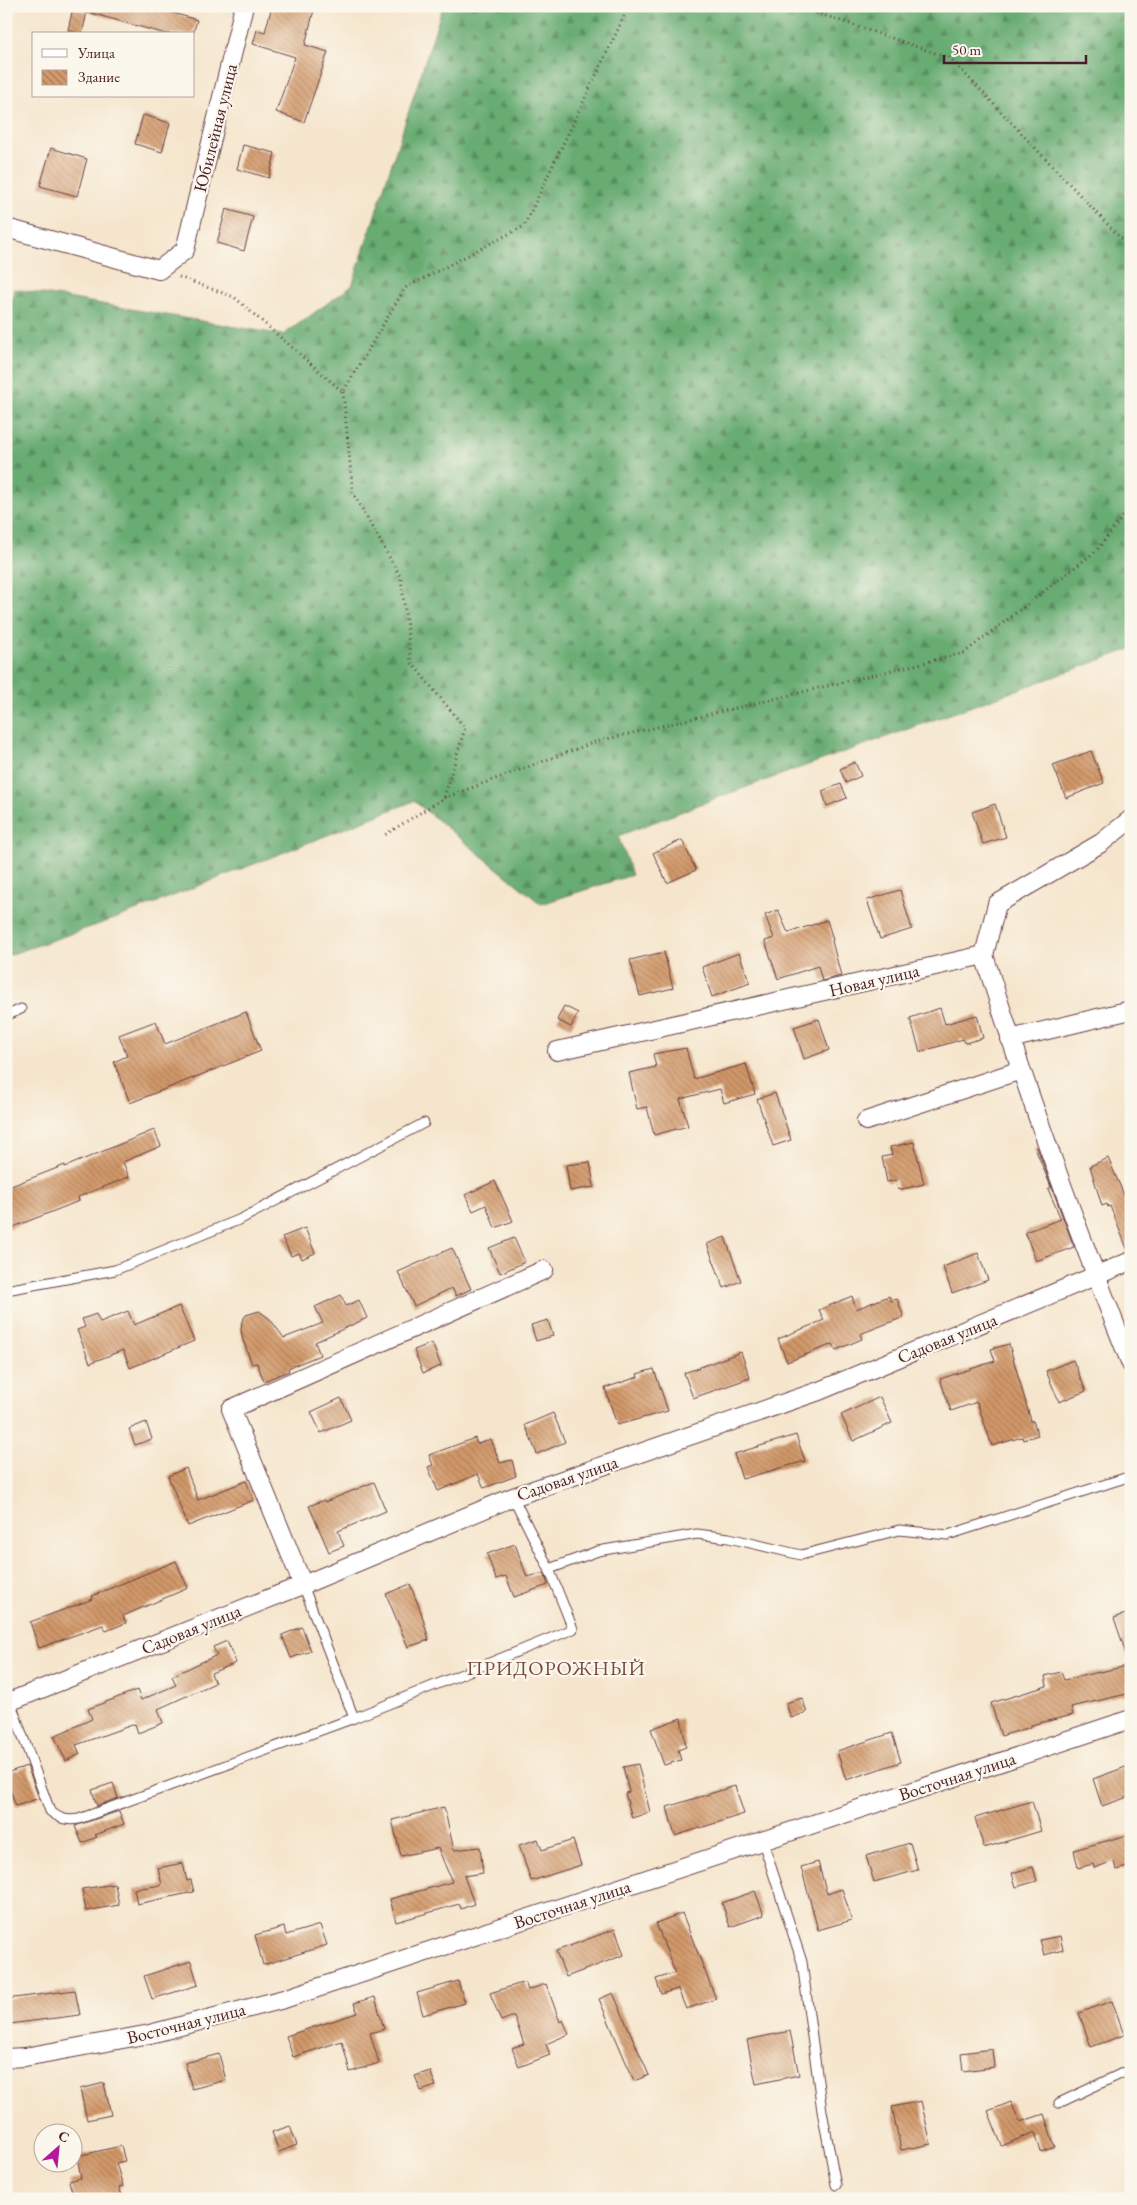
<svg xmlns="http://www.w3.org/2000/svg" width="1137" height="2205" font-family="'EB Garamond',serif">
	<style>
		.forest { fill: url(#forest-firs); stroke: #58664e }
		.building { fill: url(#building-back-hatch) }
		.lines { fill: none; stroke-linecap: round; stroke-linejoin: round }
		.lane-casing { stroke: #643d43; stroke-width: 11 }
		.street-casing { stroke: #643d43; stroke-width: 20 }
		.path { stroke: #643d43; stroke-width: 3; stroke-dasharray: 1 4; stroke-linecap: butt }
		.lane { stroke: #fff; stroke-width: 9 }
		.street { stroke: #fff; stroke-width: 18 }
		.labels { text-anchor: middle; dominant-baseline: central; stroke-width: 4.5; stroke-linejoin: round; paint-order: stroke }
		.street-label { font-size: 18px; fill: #4a1f2b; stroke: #fbf7ec }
		.quarter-label { font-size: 20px; letter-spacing: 1px; fill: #794941; stroke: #fbf7ec }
	</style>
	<defs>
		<pattern id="forest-firs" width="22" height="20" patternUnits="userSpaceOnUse" patternTransform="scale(1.25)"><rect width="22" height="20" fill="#67ac72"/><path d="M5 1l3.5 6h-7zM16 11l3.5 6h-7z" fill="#578b5e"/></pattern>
		<pattern id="building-back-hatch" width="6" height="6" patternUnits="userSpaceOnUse" patternTransform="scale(1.25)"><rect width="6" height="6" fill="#d19869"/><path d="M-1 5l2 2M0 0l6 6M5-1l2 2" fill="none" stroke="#ac7b57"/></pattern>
	</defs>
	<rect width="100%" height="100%" fill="#fbf7ec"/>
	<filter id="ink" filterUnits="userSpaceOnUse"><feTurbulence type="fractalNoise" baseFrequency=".02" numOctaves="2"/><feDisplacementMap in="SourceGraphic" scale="10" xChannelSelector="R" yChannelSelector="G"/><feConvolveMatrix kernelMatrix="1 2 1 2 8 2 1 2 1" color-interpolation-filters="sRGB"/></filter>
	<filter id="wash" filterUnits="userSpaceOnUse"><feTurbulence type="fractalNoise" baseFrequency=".0096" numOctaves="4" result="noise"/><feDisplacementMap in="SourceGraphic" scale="20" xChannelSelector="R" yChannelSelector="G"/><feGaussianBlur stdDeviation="1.12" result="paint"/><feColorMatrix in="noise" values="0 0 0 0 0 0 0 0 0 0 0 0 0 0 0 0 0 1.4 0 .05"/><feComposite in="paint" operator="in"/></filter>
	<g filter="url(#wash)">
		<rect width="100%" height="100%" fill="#f5e5cc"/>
		<path class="forest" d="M443 6H1131V649L719 797 618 836 632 875 541 904 414 801 117 918 6 956V322L14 289 283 335 352 286Z"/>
		<g id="blocks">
			<path class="building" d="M85 6H149L197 20 193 34H166L87 12 82 34 68 30 73 8 84 11Z
				M272 6H315L305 45 328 52 304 122 276 112 295 57 253 44 257 30 265 32Z
				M143 115 170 123 162 152 135 144Z
				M243 145 275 153 269 178 237 169Z
				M51 148 87 159 77 196 40 186Z
				M226 209 253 217 244 251 217 243Z
				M1091 751 1104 783 1066 798 1053 765Z
				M855 762 861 776 846 783 840 769Z
				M841 784 847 798 827 806 822 791Z
				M995 804 1006 837 983 844 972 812Z
				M682 840 696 870 667 883 653 853Z
				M900 890 912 929 880 939 867 900Z
				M778 910 788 933 827 920 833 940 832 941 841 976 822 981 818 966 778 979 765 941 774 938 765 915Z
				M664 952 673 988 640 996 630 960Z
				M739 953 750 983 712 997 702 967Z
				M564 1006 578 1013 571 1027 557 1020Z
				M940 1008 945 1024 977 1015 983 1038 965 1043 963 1039 920 1052 910 1018Z
				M246 1012 261 1051 130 1103 114 1062 127 1056 119 1035 156 1021 165 1044Z
				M819 1019 829 1050 804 1059 794 1027Z
				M686 1048 694 1079 746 1064 755 1094 724 1103 720 1089 680 1099 688 1126 654 1135 647 1107 637 1109 629 1073 656 1067 653 1054Z
				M775 1093 791 1140 773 1146 757 1099Z
				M154 1130 161 1146 123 1162 129 1177 78 1197 79 1201 6 1230V1188L65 1165V1167Z
				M914 1142 924 1184 898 1190 896 1180 887 1182 882 1157 892 1155 890 1147Z
				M1037 1147 1074 1247 1036 1261 1025 1232 1061 1219 1048 1189 1051 1187 1035 1148Z
				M1108 1158 1131 1211V1251H1128L1110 1206 1108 1207 1107 1204 1102 1206 1090 1166Z
				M590 1162 594 1187 570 1191 566 1165Z
				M495 1181 513 1221 495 1228 486 1205 473 1211 465 1195Z
				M305 1228 315 1253 302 1259 299 1253 291 1256 282 1237Z
				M725 1237 741 1281 724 1288 707 1244Z
				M514 1238 525 1262 500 1273 489 1248Z
				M452 1248 471 1289 456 1296 452 1288 414 1306 398 1272Z
				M978 1253 988 1280 952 1293 943 1267Z
				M341 1295 346 1306 359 1300 367 1318 315 1342 320 1355 288 1368 289 1371 264 1381 257 1363 252 1364 243 1340 241 1330 242 1321 246 1315 259 1311 270 1319 284 1338 323 1323 315 1307Z
				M852 1296 856 1309 889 1296 891 1301 897 1299 904 1317 860 1334 862 1339 836 1350 833 1344 787 1362 778 1339 824 1320 819 1310Z
				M179 1306 194 1341 130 1368 123 1350 90 1363 77 1330 85 1327 82 1319 96 1314 100 1322 128 1311 134 1325Z
				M548 1320 553 1336 536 1341 531 1325Z
				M432 1343 441 1366 423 1373 414 1350Z
				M1009 1344 1031 1421H1033L1038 1435 1023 1440 1022 1437 992 1446 977 1402 951 1411 940 1379 995 1361 991 1349Z
				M741 1352 750 1378 693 1398 684 1373Z
				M1073 1360 1086 1391 1059 1402 1046 1371Z
				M654 1369 668 1411 617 1425 605 1388 638 1377 637 1374Z
				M880 1397 892 1423 853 1441 841 1415Z
				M341 1398 351 1420 321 1433 311 1412Z
				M553 1413 565 1442 537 1454 525 1425Z
				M146 1422 152 1439 135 1445 129 1429Z
				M796 1435 805 1461 742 1479 734 1454Z
				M475 1438 477 1444 491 1439 500 1463 512 1460 516 1476 484 1488 478 1474 438 1491 428 1467 433 1465 429 1455Z
				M186 1468 198 1500 246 1481 254 1500 188 1526 168 1476Z
				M374 1482 386 1511 338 1531 344 1546 329 1552 309 1506 324 1500 325 1502Z
				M515 1544 527 1577 544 1573 548 1585 514 1597 506 1576 496 1579 487 1554Z
				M176 1561 188 1588 123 1616 126 1623 106 1631 103 1625 39 1648 30 1622 93 1599 92 1596Z
				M410 1584 421 1612 429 1640 408 1647 386 1594Z
				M1131 1612V1658L1128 1659 1114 1618Z
				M302 1627 311 1651 291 1658 282 1635Z
				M227 1641 236 1663 211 1673 215 1683 158 1709 163 1723 138 1733 135 1724 76 1745 80 1754 66 1761 54 1736 92 1719 88 1709 137 1690 141 1700 176 1685 172 1676 217 1655 213 1647Z
				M1131 1665V1693L1071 1707 1073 1715 1031 1725V1727L1001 1736 991 1703 1047 1686 1045 1676 1061 1672 1064 1680Z
				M802 1698 807 1712 791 1718 786 1703Z
				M681 1718 686 1747 678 1750 681 1760 664 1765 651 1729Z
				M892 1733 901 1762 846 1780 837 1751Z
				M638 1764 650 1812 632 1818 625 1793 629 1792 623 1767Z
				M1131 1765V1796L1102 1806 1093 1779Z
				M27 1766 39 1798 16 1806 6 1779V1773Z
				M113 1783 118 1798 97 1806 92 1790Z
				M735 1786 744 1814 675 1836 667 1807Z
				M1032 1801 1041 1831 984 1848 975 1818Z
				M444 1807 454 1850 480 1847 483 1873 464 1876 474 1904 461 1909 459 1904 396 1922 390 1899 452 1882 438 1848 401 1856 392 1820Z
				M119 1811 124 1824 95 1835 97 1837 82 1843 75 1826Z
				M1131 1834V1866L1116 1870 1114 1861 1094 1868 1093 1864 1078 1868 1074 1850Z
				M538 1839 542 1850 573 1840 581 1865 531 1881 519 1845Z
				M910 1843 918 1870 874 1882 866 1856Z
				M818 1862 827 1894 842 1889 852 1920 818 1930 801 1867Z
				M183 1863 187 1881 191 1880 194 1892 137 1904 134 1889 162 1885 158 1868Z
				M1033 1867 1037 1881 1016 1887 1012 1873Z
				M115 1884 119 1905 86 1911 82 1889Z
				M755 1891 764 1915 730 1927 722 1903Z
				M682 1913 716 1999 686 2009 678 1989 661 1994 656 1979 675 1973 656 1923Z
				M320 1925 327 1945 263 1965 255 1935 284 1927 286 1935Z
				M615 1929 624 1955 566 1977 556 1951Z
				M1060 1936 1063 1950 1044 1955 1040 1940Z
				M191 1961 198 1985 152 1999 144 1976Z
				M458 1981 465 2003 423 2015 417 1993Z
				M525 1982 528 1990 546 1984 560 2022 563 2020 569 2034 546 2044 550 2055 519 2067 512 2048 524 2044 514 2016 501 2021 490 1993Z
				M75 1990 80 2015 9 2024 6 1999Z
				M613 1993 649 2075 634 2081 599 1999Z
				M375 1997 384 2029 370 2033 379 2063 350 2072 342 2041 293 2057 286 2036 357 2013 354 2003Z
				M1112 2001 1124 2035 1091 2047 1079 2013Z
				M790 2031 799 2075 756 2084 747 2040Z
				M992 2049 994 2067 963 2071 961 2053Z
				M219 2054 226 2080 192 2089 185 2063Z
				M430 2071 436 2086 421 2091 415 2076Z
				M104 2083 111 2115 87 2120 80 2089Z
				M921 2101 931 2144 901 2150 892 2107Z
				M1011 2102 1020 2122 1044 2114 1055 2147 1041 2152 1035 2132 1002 2146 988 2111Z
				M290 2126 297 2145 279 2152 272 2132Z
				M121 2146 125 2161 116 2163 123 2186 119 2187 123 2199H74L69 2181 81 2178 77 2156Z"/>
		</g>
	</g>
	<g filter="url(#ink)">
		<use href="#blocks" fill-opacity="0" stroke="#643d43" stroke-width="1"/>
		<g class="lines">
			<g class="lane-casing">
				<path id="lane" d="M6 1016 21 1009
					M6 1290 115 1270 241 1219 424 1123
					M549 1569 598 1551 697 1534 729 1538 801 1555 899 1530 948 1535 1131 1476
					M303 1585 354 1718
					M10 1701 50 1811C60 1819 66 1821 79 1819L354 1718 573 1629 549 1569 513 1497
					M763 1842 802 1962 822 2111 836 2185
					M1059 2103 1131 2069"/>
			</g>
			<g class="street-casing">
				<path id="street" d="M6 228 159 270 185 250 244 6
					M984 955C1027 1094 1077 1230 1131 1364
					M1010 1039 1131 1010
					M557 1051 984 955 997 904 1101 843 1131 819
					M866 1121 1021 1070
					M303 1585 231 1409 544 1270
					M6 1703 303 1585 513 1497 819 1391 1131 1261
					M6 2058 25 2057 150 2034 284 1999 1131 1719"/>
			</g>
			<path class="path" d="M797 6 950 58 1131 249
				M179 277 234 297 343 392 405 288 524 226 629 6
				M343 392 353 493 401 578 411 662 465 728 444 798 383 836
				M444 798 595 742 964 653 1096 551 1131 506"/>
			<use href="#lane" class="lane"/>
			<use href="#street" class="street"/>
		</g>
	</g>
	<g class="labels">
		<g class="street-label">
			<text transform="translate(215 128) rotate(-76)">Юбилейная улица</text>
			<text transform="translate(874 980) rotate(-13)">Новая улица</text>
			<text transform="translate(947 1338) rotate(-22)">Садовая улица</text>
			<text transform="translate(567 1478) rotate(-19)">Садовая улица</text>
			<text transform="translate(191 1629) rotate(-22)">Садовая улица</text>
			<text transform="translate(957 1776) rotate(-18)">Восточная улица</text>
			<text transform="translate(572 1904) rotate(-18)">Восточная улица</text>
			<text transform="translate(186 2023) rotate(-14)">Восточная улица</text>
		</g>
		<g class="quarter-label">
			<text x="556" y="1668">ПРИДОРОЖНЫЙ</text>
		</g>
	</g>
	<rect width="1137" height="2205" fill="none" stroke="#fbf7ec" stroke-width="25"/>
	<rect x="32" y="32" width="162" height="65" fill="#fbf7ec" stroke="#b4a19f"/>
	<rect x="42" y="49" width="25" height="8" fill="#ffffff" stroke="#b4a19f"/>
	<text x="78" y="58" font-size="15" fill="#4a1f2b">Улица</text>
	<rect x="42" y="70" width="25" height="15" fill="url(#building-back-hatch)" stroke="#b4a19f"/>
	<text x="78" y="82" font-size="15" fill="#4a1f2b">Здание</text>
	<g transform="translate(58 2148) rotate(27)"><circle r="24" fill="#fbf7ec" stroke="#b4a19f"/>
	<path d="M0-4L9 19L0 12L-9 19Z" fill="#b5179e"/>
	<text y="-8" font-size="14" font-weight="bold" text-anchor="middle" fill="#4a1f2b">С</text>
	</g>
	<path d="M944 55v8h142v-8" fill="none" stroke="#4a1f2b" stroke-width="2.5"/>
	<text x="952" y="55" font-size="15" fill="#4a1f2b" stroke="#fbf7ec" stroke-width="4" paint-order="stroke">50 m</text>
</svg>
